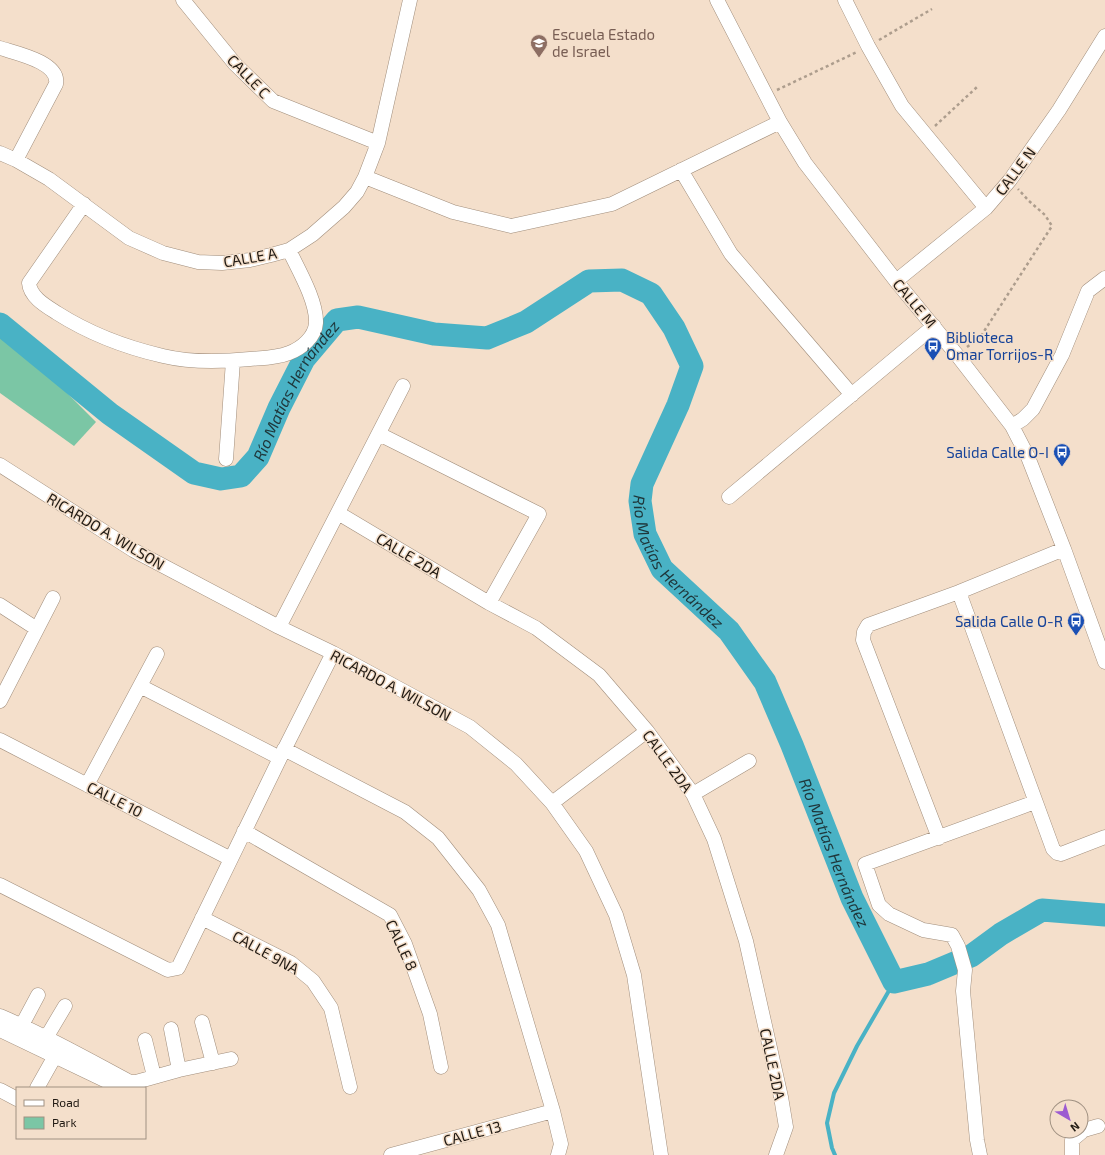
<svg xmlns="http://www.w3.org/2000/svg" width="1105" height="1155" font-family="'Exo 2',sans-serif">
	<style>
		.green { fill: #7bc6a5 }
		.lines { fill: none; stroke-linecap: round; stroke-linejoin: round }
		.stream { stroke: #49b2c5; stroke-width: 4 }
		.river { stroke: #49b2c5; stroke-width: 23 }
		.minor-casing { stroke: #a18e7c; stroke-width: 15 }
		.path { stroke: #ad9d8d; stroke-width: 2.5; stroke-dasharray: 3 3; stroke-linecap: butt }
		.minor { stroke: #fff; stroke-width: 14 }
		.labels { text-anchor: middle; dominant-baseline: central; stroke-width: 3; stroke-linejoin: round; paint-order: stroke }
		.education-label { font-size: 15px; fill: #785e54; stroke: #f4dfcb; text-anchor: start }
		.street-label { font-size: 15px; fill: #221b14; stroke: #f4dfcb }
		.transit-label { font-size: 15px; fill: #164399; stroke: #f4dfcb; text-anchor: end }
		.water-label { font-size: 16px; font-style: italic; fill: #1e363a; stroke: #f4dfcb }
	</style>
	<rect width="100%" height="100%" fill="#f4dfcb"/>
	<path class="green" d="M0 326 96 422 74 446 0 393Z"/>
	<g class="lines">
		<path class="stream" d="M835 1155 832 1148 827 1123 834 1093 857 1046 894 982"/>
		<path class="river" id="s1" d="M0 324 110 414 194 473 221 479 241 476 258 457 279 408 304 359 337 320 358 317 434 334 487 338 526 322 589 281 622 280 651 294 674 328 692 366 678 405 642 484 640 501 645 534 662 569 729 631 765 682 792 745 852 898 894 982 928 974 971 956 1001 934 1042 910 1105 915"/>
		<g class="minor-casing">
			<path id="minor" d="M183 0 235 64 273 101 378 143
				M717 0 780 122 805 163 896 281 957 355 1012 426 1028 457 1064 549 1105 662
				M845 0 868 46 902 106 986 208
				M0 48C15 53 60 62 56 84L16 160
				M0 153 16 160 49 179 129 238 163 253 198 262 222 263 250 260 271 255 289 250 312 235 344 207 357 192 365 177 378 143 410 0
				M681 170 731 254 852 395
				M365 177 453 212 511 226 612 204 780 122
				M84 204 29 283C30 297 46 306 57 313 90 334 124 347 163 356 192 363 221 362 250 359 263 358 277 358 289 353 302 348 315 337 316 323 317 301 298 269 289 250
				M896 281 986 208 1010 180 1059 110 1105 36
				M1012 426 1023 419 1033 409 1062 355 1088 291 1105 278
				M379 434 539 514 489 603
				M226 459 233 361
				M0 465 133 550 279 627 333 653 470 727 516 764 552 803 586 851 616 915 634 975 661 1155
				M729 497 934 326
				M338 513 489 603 536 628 599 675 647 731 693 794 714 839 746 941 781 1097 786 1127 776 1155
				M959 592 1053 849 1057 853 1061 854 1105 837
				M0 605 37 629
				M279 627 403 386
				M140 686 280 758
				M0 701 53 598
				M0 740 231 859
				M284 749 405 812 438 838 479 890 498 925 553 1111 561 1144 558 1155
				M87 785 157 654
				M693 794 749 761
				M552 803 647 731
				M244 831 390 915 405 944 430 1014 441 1067
				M939 838 863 640 864 632 868 625 959 592 1064 549
				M0 885 168 970 178 968 280 758 333 653
				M202 918 291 963 313 981 331 1008 350 1087
				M0 1016C45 1035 87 1059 130 1082H136L179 1070 231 1059
				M202 1022 213 1063
				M22 1025 38 995
				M171 1029 179 1070
				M0 1030 121 1088
				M46 1038 65 1006
				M145 1040 154 1076
				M37 1088 55 1056
				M0 1090 17 1099
				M391 1155 553 1111
				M980 1155 977 1140 963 991 965 970 958 946 952 935 923 930 889 914 879 905 865 864 1035 802
				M1072 1155V1140L1084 1130 1098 1126"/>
		</g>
		<path class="path" d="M879 40 932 9
			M777 90 857 52
			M935 126 977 87
			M967 347 981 336 1052 226 1045 215 1029 201 1018 189"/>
		<use href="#minor" class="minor"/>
	</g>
	<defs>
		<g id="school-pin" transform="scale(0.9)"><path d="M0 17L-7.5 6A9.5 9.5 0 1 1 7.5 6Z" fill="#8d6e63" stroke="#f4dfcb"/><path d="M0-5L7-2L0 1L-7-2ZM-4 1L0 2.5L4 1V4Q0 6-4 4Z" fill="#fff"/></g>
		<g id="bus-pin" transform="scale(0.9)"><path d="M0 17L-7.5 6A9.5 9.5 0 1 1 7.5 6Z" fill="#1a4fb4" stroke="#f4dfcb"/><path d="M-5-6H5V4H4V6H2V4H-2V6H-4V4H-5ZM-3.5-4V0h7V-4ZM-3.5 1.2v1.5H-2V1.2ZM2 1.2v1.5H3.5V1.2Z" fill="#fff"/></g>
	</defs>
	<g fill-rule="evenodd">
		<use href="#school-pin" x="539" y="43"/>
		<use href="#bus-pin" x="933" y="346"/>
		<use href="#bus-pin" x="1062" y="452"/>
		<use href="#bus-pin" x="1076" y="621"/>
	</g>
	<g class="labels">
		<g class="education-label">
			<text x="552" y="34">Escuela Estado<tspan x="552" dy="17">de Israel</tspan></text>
		</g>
		<g class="street-label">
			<text transform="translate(249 76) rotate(46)">CALLE C</text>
			<text transform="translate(1015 171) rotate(-53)">CALLE N</text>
			<text transform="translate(250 257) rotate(-10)">CALLE A</text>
			<text transform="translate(915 303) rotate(50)">CALLE M</text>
			<text transform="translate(106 531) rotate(31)">RICARDO A. WILSON</text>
			<text transform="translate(409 555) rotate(31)">CALLE 2DA</text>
			<text transform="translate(391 685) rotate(28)">RICARDO A. WILSON</text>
			<text transform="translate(668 761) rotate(54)">CALLE 2DA</text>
			<text transform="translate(115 799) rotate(27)">CALLE 10</text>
			<text transform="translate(402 945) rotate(65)">CALLE 8</text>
			<text transform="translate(266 952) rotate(29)">CALLE 9NA</text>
			<text transform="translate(773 1064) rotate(78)">CALLE 2DA</text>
			<text transform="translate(472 1133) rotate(-15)">CALLE 13</text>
		</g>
		<g class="transit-label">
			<text x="946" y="337" text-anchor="start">Biblioteca<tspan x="946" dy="17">Omar Torrijos-R</tspan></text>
			<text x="1049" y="452">Salida Calle O-I</text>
			<text x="1063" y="621">Salida Calle O-R</text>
		</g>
		<g class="water-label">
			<text stroke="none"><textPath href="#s1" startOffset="395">Río Matías Hernández</textPath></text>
			<text stroke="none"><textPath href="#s1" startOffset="1115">Río Matías Hernández</textPath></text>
			<text stroke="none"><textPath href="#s1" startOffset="1451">Río Matías Hernández</textPath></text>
		</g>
	</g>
	<rect x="16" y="1087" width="130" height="52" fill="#f4dfcb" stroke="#a09182"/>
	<rect x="24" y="1100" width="20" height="6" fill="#ffffff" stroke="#a09182"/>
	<text x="52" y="1107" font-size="12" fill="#221b14">Road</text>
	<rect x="24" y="1117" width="20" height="12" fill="#7bc6a5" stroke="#a09182"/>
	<text x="52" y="1127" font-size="12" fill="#221b14">Park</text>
	<g transform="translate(1069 1119) rotate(142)"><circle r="19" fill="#f4dfcb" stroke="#a09182"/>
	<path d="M0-3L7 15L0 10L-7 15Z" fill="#9c5bd1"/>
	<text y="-6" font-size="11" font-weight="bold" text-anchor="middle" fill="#221b14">N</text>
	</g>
</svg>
